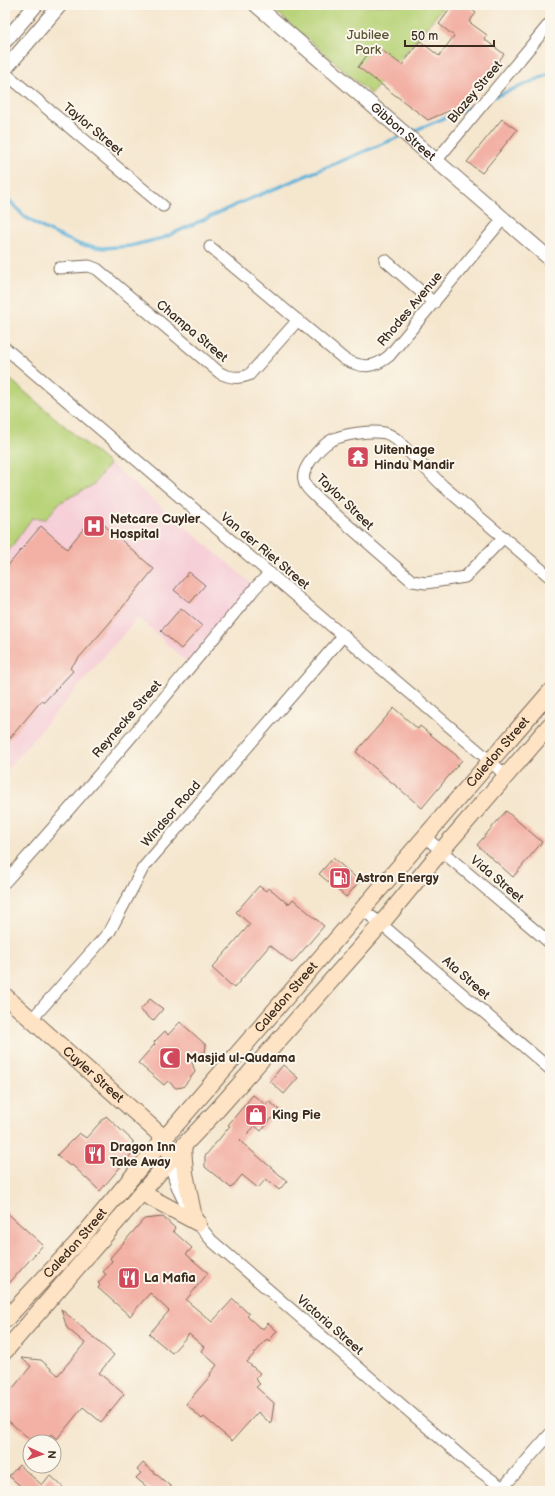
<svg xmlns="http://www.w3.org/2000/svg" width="555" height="1496" font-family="'Balsamiq Sans',sans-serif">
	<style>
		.built { fill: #f6cfd8 }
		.green { fill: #b8d378; stroke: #7a7e4b }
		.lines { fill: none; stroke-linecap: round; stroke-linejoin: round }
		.stream { stroke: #5eb2da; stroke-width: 3.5 }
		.building { fill: #f3b1a5 }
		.minor-casing { stroke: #7c6c5c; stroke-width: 13 }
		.tertiary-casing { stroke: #7c6c5c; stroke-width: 16 }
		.secondary-casing { stroke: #7c6c5c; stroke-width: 18 }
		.minor { stroke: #fff; stroke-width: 11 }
		.tertiary { stroke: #fff; stroke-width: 14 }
		.secondary { stroke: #fee4c5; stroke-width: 16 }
		.labels { text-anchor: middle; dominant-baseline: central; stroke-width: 4; stroke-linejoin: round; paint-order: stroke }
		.park-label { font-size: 13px; fill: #5a5434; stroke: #fbf7ec }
		.street-label { font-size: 13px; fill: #3b2a1e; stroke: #fbf7ec }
		.poi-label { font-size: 13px; font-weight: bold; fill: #3b2a1e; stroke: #fbf7ec; text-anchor: start }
	</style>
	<rect width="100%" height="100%" fill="#fbf7ec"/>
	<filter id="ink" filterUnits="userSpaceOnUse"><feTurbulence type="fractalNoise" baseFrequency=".025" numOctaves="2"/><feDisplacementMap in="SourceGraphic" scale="8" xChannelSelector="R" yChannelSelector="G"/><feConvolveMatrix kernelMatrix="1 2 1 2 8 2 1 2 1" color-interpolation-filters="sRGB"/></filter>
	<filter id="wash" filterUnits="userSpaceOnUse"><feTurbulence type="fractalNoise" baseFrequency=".012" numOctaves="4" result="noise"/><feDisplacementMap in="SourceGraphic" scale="16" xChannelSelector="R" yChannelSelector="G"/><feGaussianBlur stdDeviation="0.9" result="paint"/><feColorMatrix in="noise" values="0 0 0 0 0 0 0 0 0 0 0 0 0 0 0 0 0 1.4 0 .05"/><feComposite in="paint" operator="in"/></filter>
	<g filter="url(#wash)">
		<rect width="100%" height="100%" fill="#f5e6ce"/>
		<path class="built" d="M5 375 256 587 191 666 138 617 5 772Z"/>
		<path class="green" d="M269 5H445L371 94Z
			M5 375 109 464 93 485 59 503 46 519 32 518 7 553 5 551Z"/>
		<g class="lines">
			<path class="stream" d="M494 97 550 74
				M413 131 476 105
				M5 196 25 217 43 228 62 237 81 245 103 248 130 246 163 238 240 203 399 137"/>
		</g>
		<g id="blocks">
			<path class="building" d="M453 5H466L476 13 469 22 487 35 484 39 504 54 467 103 428 120 358 67 375 45 402 65 420 41 439 56 454 36 439 24Z
				M502 119 517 130 482 173 467 162Z
				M94 516 154 569 107 626 70 668 73 671 44 702 42 700 5 744V569L41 526 67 549Z
				M189 572 205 585 190 603 174 590Z
				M181 608 202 626 181 649 161 631Z
				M394 708 418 729 420 726 462 760 422 808 356 752Z
				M506 811 542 842 513 877 477 845Z
				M333 858 360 881 346 897 319 874Z
				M259 886 266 891 268 888 273 891 288 904V902L290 903 293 899 324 926 292 963 270 945 234 988 212 968 250 924 236 912Z
				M150 999 163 1009 153 1021 140 1010Z
				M180 1022 206 1045 205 1053 202 1052 192 1062 195 1072 183 1087 176 1088 168 1081 164 1085 138 1063 155 1044 154 1042 165 1031 168 1035Z
				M283 1065 298 1078 284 1094 270 1081Z
				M253 1095 266 1105 269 1101 279 1110 261 1131 255 1126 240 1141 287 1181 279 1190 266 1179 258 1188 242 1175 231 1188 205 1167V1156L230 1126 228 1125Z
				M106 1116 133 1141V1152L100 1191 72 1165 70 1166 57 1155 79 1133 86 1138Z
				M5 1211 43 1245 5 1288Z
				M163 1217 175 1228 173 1231 192 1248 186 1254 208 1273 186 1300 212 1322 233 1299 249 1314 247 1316 260 1328 261 1327 263 1329 268 1323 277 1331 269 1341 267 1339 247 1362 260 1373 255 1379 260 1384 256 1387 274 1403 271 1424 258 1412 232 1441 204 1417 202 1419 186 1404 211 1375 210 1374 217 1365 201 1351 204 1347 189 1334 172 1353 149 1334 169 1311 150 1293 130 1316 98 1288 100 1285 98 1283 106 1274 103 1272 112 1261 110 1258 144 1219Z
				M61 1309 114 1355 99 1373 124 1394 101 1422 83 1407 57 1439 51 1434 45 1442 39 1437 35 1441 26 1436 5 1418V1394L11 1387 13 1388 31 1366 21 1358 41 1360 58 1375 85 1343 67 1328Z
				M143 1463 176 1491H152L136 1478 141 1473 137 1470Z
				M19 1465 42 1485 50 1475 67 1491H26L9 1476Z"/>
		</g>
	</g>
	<g filter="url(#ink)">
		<use href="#blocks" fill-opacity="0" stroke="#7c6c5c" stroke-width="1"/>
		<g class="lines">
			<g class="minor-casing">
				<path id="minor" d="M5 73 163 206
					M436 161 550 23
					M210 247 344 359C362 368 373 369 389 356L503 219
					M385 260 434 303
					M59 268 89 266 97 269 220 373C230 378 239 379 249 375L298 320
					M5 348 490 761 506 776
					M504 537 465 577 426 583 412 581 319 500C314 494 305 488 304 481 302 473 307 466 311 460 316 453 322 446 330 441 342 434 372 430 385 433 389 434 392 436 396 439L443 486 550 577
					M425 837 550 943
					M5 882C91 786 174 687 256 587L270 573
					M363 910 381 924 550 1069
					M32 1019 110 931 143 868 344 635
					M170 1160C175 1192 191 1217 212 1241L470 1464 507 1491
					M500 1491 550 1434"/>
			</g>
			<g class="tertiary-casing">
				<g id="tertiary">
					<path id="s1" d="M256 5 550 259"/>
					<path d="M5 41 36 5"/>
					<path d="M5 69 60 5"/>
				</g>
			</g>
			<g class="secondary-casing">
				<g id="secondary">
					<path id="s2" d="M5 996 165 1139 167 1149"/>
					<path d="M183 1147 185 1173 194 1218"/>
					<path d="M142 1193 198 1223"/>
					<path id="s3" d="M5 1320 77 1243 162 1141 550 692"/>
					<path d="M5 1351 170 1160 218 1109 381 924 441 851 550 725"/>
				</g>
			</g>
			<use href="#minor" class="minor"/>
			<use href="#tertiary" class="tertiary"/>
			<use href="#secondary" class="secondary"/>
		</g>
	</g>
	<defs>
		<g id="temple-square" transform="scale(1.15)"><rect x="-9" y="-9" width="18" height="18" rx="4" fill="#d1495b" stroke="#fbf7ec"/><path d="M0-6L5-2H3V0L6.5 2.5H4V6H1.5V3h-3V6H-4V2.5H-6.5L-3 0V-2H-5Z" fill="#fff"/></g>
		<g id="hospital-square" transform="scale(1.15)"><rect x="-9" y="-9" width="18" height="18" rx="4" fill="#d1495b" stroke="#fbf7ec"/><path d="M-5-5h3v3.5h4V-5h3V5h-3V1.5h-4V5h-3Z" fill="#fff"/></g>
		<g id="fuel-square" transform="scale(1.15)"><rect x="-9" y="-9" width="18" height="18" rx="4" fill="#d1495b" stroke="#fbf7ec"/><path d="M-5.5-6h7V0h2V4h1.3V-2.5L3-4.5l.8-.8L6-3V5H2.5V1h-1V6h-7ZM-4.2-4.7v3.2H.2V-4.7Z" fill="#fff"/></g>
		<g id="mosque-square" transform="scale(1.15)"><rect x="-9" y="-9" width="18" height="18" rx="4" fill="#d1495b" stroke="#fbf7ec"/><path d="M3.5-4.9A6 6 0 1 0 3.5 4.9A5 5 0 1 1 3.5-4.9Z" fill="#fff"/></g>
		<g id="shop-square" transform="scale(1.15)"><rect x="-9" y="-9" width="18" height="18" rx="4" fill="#d1495b" stroke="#fbf7ec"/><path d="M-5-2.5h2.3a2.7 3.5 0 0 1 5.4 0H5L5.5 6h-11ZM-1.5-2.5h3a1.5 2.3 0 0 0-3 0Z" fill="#fff"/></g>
		<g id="restaurant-square" transform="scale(1.15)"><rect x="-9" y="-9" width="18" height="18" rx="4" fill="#d1495b" stroke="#fbf7ec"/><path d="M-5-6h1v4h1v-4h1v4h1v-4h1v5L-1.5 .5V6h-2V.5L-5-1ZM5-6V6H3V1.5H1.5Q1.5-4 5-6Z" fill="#fff"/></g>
	</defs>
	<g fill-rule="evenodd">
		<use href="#temple-square" x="358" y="457"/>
		<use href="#hospital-square" x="94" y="526"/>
		<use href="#fuel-square" x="340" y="878"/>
		<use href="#mosque-square" x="170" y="1058"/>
		<use href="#shop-square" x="256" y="1115"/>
		<use href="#restaurant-square" x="95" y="1154"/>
		<use href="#restaurant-square" x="129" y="1278"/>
	</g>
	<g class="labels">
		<g class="park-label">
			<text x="368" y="35">Jubilee<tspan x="368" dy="15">Park</tspan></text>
		</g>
		<g class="street-label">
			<text transform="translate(475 92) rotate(-50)">Blazey Street</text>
			<text transform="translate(93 129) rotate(40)">Taylor Street</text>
			<text stroke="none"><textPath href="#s1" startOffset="194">Gibbon Street</textPath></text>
			<text transform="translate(410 309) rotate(-50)">Rhodes Avenue</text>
			<text transform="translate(192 331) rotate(40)">Champa Street</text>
			<text transform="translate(345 502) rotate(44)">Taylor Street</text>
			<text transform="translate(265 551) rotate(40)">Van der Riet Street</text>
			<text transform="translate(127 719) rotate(-49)">Reynecke Street</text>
			<text stroke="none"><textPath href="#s3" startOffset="752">Caledon Street</textPath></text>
			<text transform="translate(171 814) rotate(-49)">Windsor Road</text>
			<text transform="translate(497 879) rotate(40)">Vida Street</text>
			<text transform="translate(466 978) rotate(41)">Ata Street</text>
			<text stroke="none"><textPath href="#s3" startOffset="428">Caledon Street</textPath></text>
			<text stroke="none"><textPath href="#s2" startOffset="118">Cuyler Street</textPath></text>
			<text stroke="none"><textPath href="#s3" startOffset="104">Caledon Street</textPath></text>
			<text transform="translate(330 1325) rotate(41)">Victoria Street</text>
		</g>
		<g class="poi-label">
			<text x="374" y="450">Uitenhage<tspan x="374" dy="15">Hindu Mandir</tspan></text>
			<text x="110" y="519">Netcare Cuyler<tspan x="110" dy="15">Hospital</tspan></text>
			<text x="356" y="878">Astron Energy</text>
			<text x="186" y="1058">Masjid ul-Qudama</text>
			<text x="272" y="1115">King Pie</text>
			<text x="110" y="1147">Dragon Inn<tspan x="110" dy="15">Take Away</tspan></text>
			<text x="144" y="1278">La Mafia</text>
		</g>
	</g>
	<rect width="555" height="1496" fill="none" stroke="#fbf7ec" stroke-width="20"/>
	<g transform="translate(42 1454) rotate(93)"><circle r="19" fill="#fbf7ec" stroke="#aea59a"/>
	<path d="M0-3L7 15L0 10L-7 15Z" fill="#d1495b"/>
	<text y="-6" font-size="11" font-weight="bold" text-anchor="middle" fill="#3b2a1e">N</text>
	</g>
	<path d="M405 40v6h89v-6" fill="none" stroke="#3b2a1e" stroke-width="2"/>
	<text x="411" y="40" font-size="12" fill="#3b2a1e" stroke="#fbf7ec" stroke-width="3" paint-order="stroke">50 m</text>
</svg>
